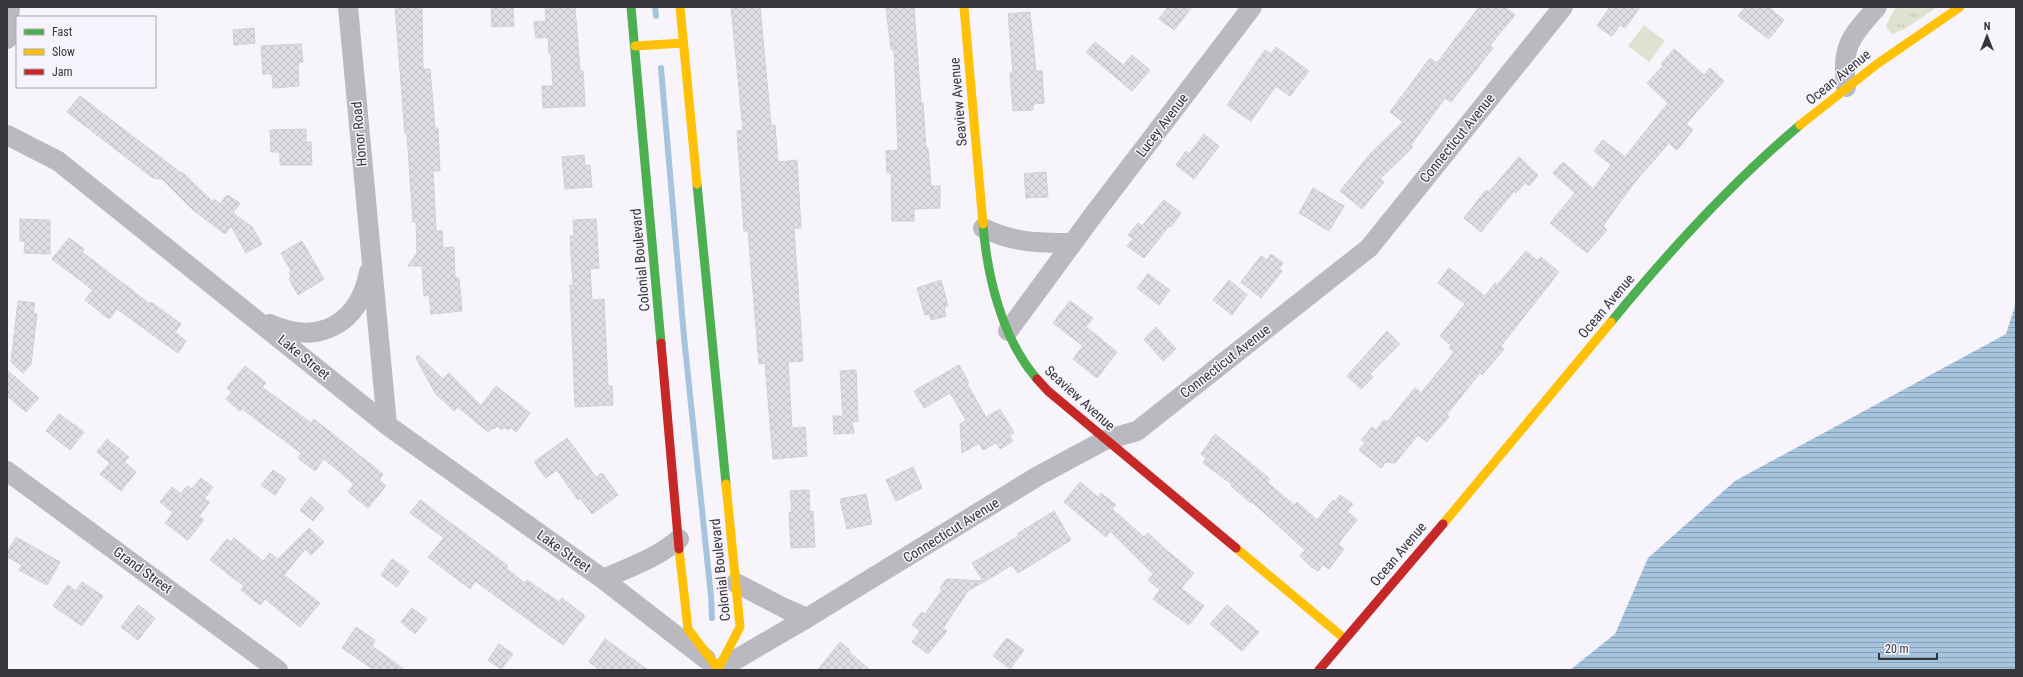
<svg xmlns="http://www.w3.org/2000/svg" width="2023" height="677" font-family="'Roboto Condensed',sans-serif">
	<style>
		.park { fill: url(#park-tufts) }
		.pitch { fill: #e0e2d1 }
		.water { fill: url(#water-rules) }
		.lines { fill: none; stroke-linecap: round; stroke-linejoin: round }
		.stream { stroke: #a6c4dd; stroke-width: 6 }
		.building { fill: url(#building-cross-hatch); stroke: #d0cfd4 }
		.street { stroke: #bbb9c0; stroke-width: 20 }
		.fast { stroke: #4caf50; stroke-width: 9 }
		.slow { stroke: #ffc107; stroke-width: 9 }
		.jam { stroke: #c62828; stroke-width: 9 }
		.labels { text-anchor: middle; dominant-baseline: central; stroke-width: 3; stroke-linejoin: round; paint-order: stroke }
		.street-label { font-size: 14px; fill: #37363a; stroke: #f6f3fd }
	</style>
	<defs>
		<pattern id="park-tufts" width="24" height="20" patternUnits="userSpaceOnUse"><rect width="24" height="20" fill="#e0e2d1"/><path d="M3 7l-1-3M5 7V3M7 7l1-3M15 17l-1-3M17 17v-4M19 17l1-3" fill="none" stroke="#c1c2b4"/></pattern>
		<pattern id="water-rules" width="6" height="5" patternUnits="userSpaceOnUse"><rect width="6" height="5" fill="#a6c4dd"/><path d="M0 2.5h6" fill="none" stroke="#88a0b4"/></pattern>
		<pattern id="building-cross-hatch" width="8" height="8" patternUnits="userSpaceOnUse"><rect width="8" height="8" fill="#dfdee2"/><path d="M0 0l8 8M0 8l8-8" fill="none" stroke="#c0bfc3"/></pattern>
	</defs>
	<rect width="100%" height="100%" fill="#f7f5fb"/>
	<path class="park" d="M1896 7H1937L1905 29 1892 34 1886 27 1887 23Z"/>
	<path class="pitch" d="M1644 25 1665 41 1649 62 1628 46Z"/>
	<path class="water" d="M2016 303V670H1570L1615 634 1648 558 1735 481 2006 334Z"/>
	<g class="lines">
		<path class="stream" d="M655 7 656 16
			M661 68 684 337 711 596 712 618"/>
	</g>
	<path class="building" d="M395 7H422L423 69H430L435 128H438L440 171H433L436 231H442L443 248 454 247 455 278H459L462 311 431 314 429 295 424 296 422 266H408L417 253 416 222H413L407 134H405Z
		M491 7H513L514 26 492 27Z
		M575 7 580 71H583L585 106 543 108 542 86H553L551 54H549L548 37 536 38 534 22 546 21 545 9Z
		M731 7H760L771 125H775L778 162 797 160 801 228H794L803 361 788 362 792 428 805 427 807 456 773 459 765 363 759 364 748 231H744L737 131 743 130Z
		M886 7H914L921 103H923L926 148H928L931 186H940V208L914 209V221H892L891 173H887L886 151 898 150 894 50H891Z
		M1168 7H1192L1174 30 1159 19Z
		M1479 7H1505L1515 15 1490 45 1493 48 1451 102 1445 98 1411 145 1413 147 1380 179 1384 182 1362 209 1340 191 1371 153 1403 122 1390 112 1430 58 1437 63Z
		M1610 7H1640L1625 28 1620 25 1612 36 1597 26Z
		M1745 7H1768L1784 20 1769 39 1738 16Z
		M1030 12 1036 71H1042L1044 103 1033 104V110L1013 111 1010 73H1013L1008 14Z
		M254 28 255 43 234 45 233 30Z
		M1095 42 1123 65 1132 55 1150 70 1132 91 1086 52Z
		M301 44 303 62 298 63 299 86 273 88 272 74H263L261 46Z
		M1276 47 1309 71 1290 96 1276 86 1251 121 1227 105 1265 50 1271 54Z
		M1674 49 1704 75 1710 68 1724 81 1686 124 1693 130 1677 150 1669 143 1634 183 1603 226 1607 230 1587 253 1550 223 1575 193 1553 173 1563 162 1593 189 1611 165 1594 151 1603 140 1625 157 1668 103 1647 83 1663 66 1661 64Z
		M80 96 181 173 182 172 213 202 214 199 220 204 227 195 240 203 233 213 252 227 262 244 246 253 231 226 225 234 193 210 162 179 153 178 67 112Z
		M306 129V142H311L312 165H280V152H271L270 130Z
		M1204 134 1219 146 1194 179 1176 165 1186 151 1189 154Z
		M584 155 585 166 590 165 592 187 565 189 562 157Z
		M1519 157 1538 175 1529 186 1525 183 1516 193 1514 191 1481 232 1464 218 1486 190 1489 192Z
		M1046 172 1048 197 1026 198 1024 174Z
		M1313 188 1344 206 1329 231 1299 213Z
		M1164 200 1181 213 1171 227 1169 226 1144 258 1127 246 1133 239 1128 235 1138 223 1142 226Z
		M20 219 50 220V254L24 253 25 241H20Z
		M596 219 599 268 590 269 592 300 604 299 608 386H612L613 405 575 407 570 285H573L570 236H574L573 220Z
		M69 238 84 249 82 252 150 304 151 302 181 324 175 332 186 341 178 353 117 309 109 319 85 300 93 290 52 259Z
		M302 241 324 279 298 295 289 279 291 276 289 272 291 271 281 253Z
		M1526 251 1538 261 1541 257 1559 272 1501 346 1504 349 1482 375 1480 373 1447 414 1449 417 1427 442 1418 435 1395 463 1386 462 1381 468 1359 450 1365 443 1361 440 1372 427 1376 430 1384 420 1387 422 1415 388 1421 393 1454 352 1449 348 1451 345 1440 336 1465 304 1438 283 1449 268 1485 296 1495 283 1497 285Z
		M1271 254 1283 263 1279 269 1282 271 1261 298 1241 282 1261 256 1267 260Z
		M1148 274 1170 290 1159 305 1137 288Z
		M941 280 948 306 944 307 946 316 931 320 929 314 925 315 917 288Z
		M1229 280 1247 295 1232 315 1213 300Z
		M18 301 35 303 33 313 37 314 31 364 23 373 11 362Z
		M1070 301 1093 318 1086 327 1117 352 1097 378 1073 359 1083 346 1053 323Z
		M1156 327 1176 349 1163 361 1144 339Z
		M1387 331 1400 344 1370 374 1373 377 1361 389 1347 376Z
		M418 355 443 379 449 373 481 406 496 386 530 413 516 432 510 427 508 430 504 427 502 430 497 426 494 429 492 428 488 432 458 407 454 411 435 393 416 358Z
		M959 365 969 383 967 384 986 417 1000 409 1014 433 1009 435 1013 441 1000 449 996 443 983 450 979 443 962 453 960 424 966 420 950 393 924 408 914 391Z
		M245 366 266 383 262 387 311 423 314 419 383 474 379 480 386 486 368 508 348 492 354 484 324 459 315 471 298 458 301 453 242 409 240 411 226 399 232 392 227 388Z
		M7 370 39 398 26 412 7 396Z
		M856 370 858 421 852 422 854 433 834 434 833 416H843L840 371Z
		M59 414 84 432 70 450 46 431Z
		M1215 434 1270 479 1267 482 1294 505 1297 502 1317 520 1332 501H1335L1340 495 1353 504 1347 511 1357 520 1338 544 1344 549 1329 569 1323 565 1318 571 1310 566 1300 556 1305 550 1252 502 1251 503 1231 486 1232 484 1203 463 1206 458 1201 454Z
		M567 438 596 477 602 473 618 495 592 514 580 498 578 500 557 470 546 478 534 462Z
		M107 439 129 457 124 462 136 472 121 491 100 474 110 463 97 452Z
		M913 467 922 488 896 501 886 480Z
		M273 470 286 479 275 495 261 485Z
		M201 478 213 487 204 499 210 502 199 516 204 520 188 540 165 523 173 513 160 502 172 487 181 494 187 486 192 489Z
		M1080 482 1098 497 1101 493 1116 505 1112 509 1144 537 1148 533 1164 548 1194 573 1181 588 1204 606 1189 625 1153 599 1160 590 1148 580 1153 574 1110 531 1106 537 1064 502Z
		M809 490 810 512 813 511 815 547 791 548 789 512H792L790 491Z
		M866 494 872 524 847 529 840 499Z
		M311 497 324 508 313 521 300 510Z
		M420 500 507 565V569L525 583 527 580 559 602 562 598 585 616 563 645 475 581 470 589 428 557 444 538 410 513Z
		M1054 511 1071 540 1018 573 1012 565 968 591 943 628 947 631 928 654 912 642 920 631 912 625 922 612 925 614 942 590 940 588 947 579 983 581 972 563 1019 536 1017 534Z
		M309 528 324 542 311 555 305 549 284 575 320 603 300 627 265 599 260 605 241 590 244 586 210 560 227 539 231 542 234 538 263 561 270 553 278 559Z
		M16 537 60 562 47 585 19 570 22 565 7 557V553Z
		M392 559 409 571 397 587 381 575Z
		M82 582 103 596 82 626 53 606 68 585 76 591Z
		M138 605 155 618 138 640 121 627Z
		M1227 605 1259 632 1242 651 1210 624Z
		M412 608 427 619 415 634 401 622Z
		M356 627 375 640 372 646 405 670H374L342 648Z
		M1007 638 1024 650 1010 669 993 656Z
		M605 639 648 670H600L589 662Z
		M840 642 849 649 850 653 870 670H818Z
		M499 644 513 654 501 669 488 660Z"/>
	<g class="lines">
		<path class="street" d="M348 7 387 425
			M7 39 10 7
			M1846 87C1841 45 1851 37 1877 7
			M7 135 58 161 387 425 603 579 706 659
			M983 228C1014 243 1039 243 1072 243
			M270 324C319 346 359 324 369 272
			M1008 331 1094 214 1252 7
			M7 471 278 670
			M603 579C630 567 657 558 679 539
			M736 583 784 608 807 618
			M718 670 807 618 1038 476 1105 440 1137 431 1369 248 1563 7"/>
		<path class="fast" d="M631 7 661 343
			M697 184 726 484
			M983 224C987 276 1002 339 1037 379
			M1611 322C1669 251 1730 184 1800 125"/>
		<path class="slow" d="M680 7 697 184
			M964 7 983 224
			M635 46 683 43
			M1800 125 1877 64 1960 7
			M1443 524 1611 322
			M1236 548 1345 639
			M679 549 688 629 719 670
			M718 669 740 627 726 484"/>
		<path class="jam" d="M661 343 679 549
			M1037 379 1048 391 1236 548
			M1319 670 1443 524"/>
	</g>
	<g class="labels">
		<g class="street-label">
			<text transform="translate(1838 77) rotate(-39)">Ocean Avenue</text>
			<text transform="translate(958 102) rotate(-95)">Seaview Avenue</text>
			<text transform="translate(1162 125) rotate(-53)">Lucey Avenue</text>
			<text transform="translate(359 134) rotate(-95)">Honor Road</text>
			<text transform="translate(1457 138) rotate(-51)">Connecticut Avenue</text>
			<text transform="translate(640 260) rotate(-95)">Colonial Boulevard</text>
			<text transform="translate(1606 306) rotate(-50)">Ocean Avenue</text>
			<text transform="translate(304 357) rotate(39)">Lake Street</text>
			<text transform="translate(1225 361) rotate(-38)">Connecticut Avenue</text>
			<text transform="translate(1080 398) rotate(42)">Seaview Avenue</text>
			<text transform="translate(951 530) rotate(-32)">Connecticut Avenue</text>
			<text transform="translate(564 551) rotate(35)">Lake Street</text>
			<text transform="translate(1398 554) rotate(-50)">Ocean Avenue</text>
			<text transform="translate(143 570) rotate(36)">Grand Street</text>
			<text transform="translate(720 570) rotate(-96)">Colonial Boulevard</text>
		</g>
	</g>
	<rect width="2023" height="677" fill="none" stroke="#37363a" stroke-width="16"/>
	<rect x="16" y="16" width="140" height="72" fill="#f6f3fd" stroke="#aaa7af"/>
	<rect x="24" y="29" width="20" height="6" fill="#4caf50" stroke="#aaa7af"/>
	<text x="52" y="36" font-size="12" fill="#37363a">Fast</text>
	<rect x="24" y="49" width="20" height="6" fill="#ffc107" stroke="#aaa7af"/>
	<text x="52" y="56" font-size="12" fill="#37363a">Slow</text>
	<rect x="24" y="69" width="20" height="6" fill="#c62828" stroke="#aaa7af"/>
	<text x="52" y="76" font-size="12" fill="#37363a">Jam</text>
	<g transform="translate(1987 36)" stroke="#f6f3fd" stroke-width="3" paint-order="stroke">
	<path d="M0-3L7 15L0 10L-7 15Z" fill="#37363a"/>
	<text y="-6" font-size="11" font-weight="bold" text-anchor="middle" fill="#37363a">N</text>
	</g>
	<path d="M1879 653v6h58v-6" fill="none" stroke="#37363a" stroke-width="2"/>
	<text x="1885" y="653" font-size="12" fill="#37363a" stroke="#f6f3fd" stroke-width="3" paint-order="stroke">20 m</text>
</svg>
